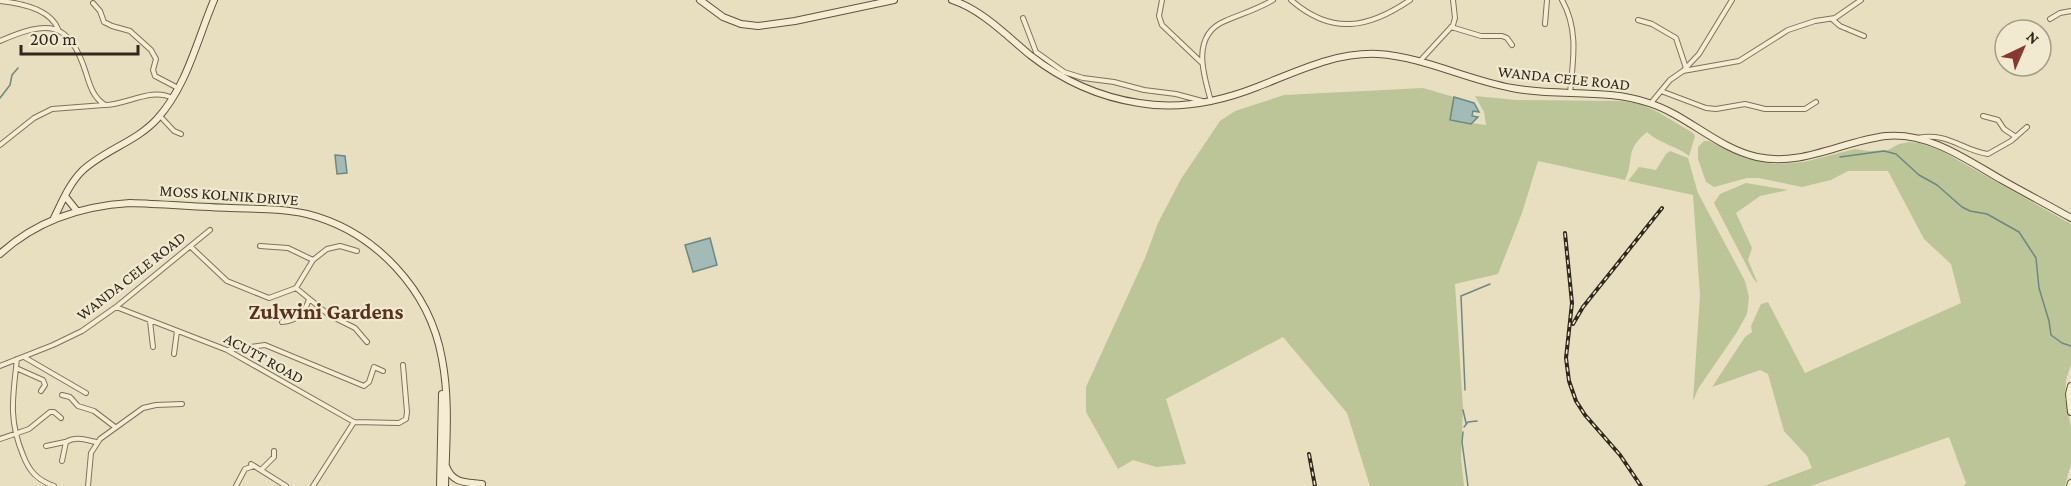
<svg xmlns="http://www.w3.org/2000/svg" width="2071" height="486" font-family="'Crimson Pro',serif">
	<style>
		.green { fill: #bcc597 }
		.water { fill: #a3bbb6; stroke: #6c8883; stroke-width: 1.5 }
		.lines { fill: none; stroke-linecap: round; stroke-linejoin: round }
		.stream { stroke: #6c8883; stroke-width: 1.5 }
		.street-casing { stroke: #80715b; stroke-width: 6 }
		.secondary-casing { stroke: #61523e; stroke-width: 8 }
		.street { stroke: #f4edd3; stroke-width: 4 }
		.secondary { stroke: #f4edd3; stroke-width: 6 }
		.rail-casing { stroke: #31281d; stroke-width: 4 }
		.rail { stroke: #f1ead0; stroke-width: 1.5; stroke-dasharray: 4.5; stroke-linecap: butt }
		.labels { text-anchor: middle; dominant-baseline: central; stroke-width: 4.5; stroke-linejoin: round; paint-order: stroke }
		.street-label { font-size: 16px; fill: #31281d; stroke: #f1ead0 }
		.district-label { font-size: 22px; font-weight: bold; fill: #593121; stroke: #f1ead0 }
	</style>
	<rect width="100%" height="100%" fill="#e8dfc1"/>
	<path class="green" d="M1423 88 1454 97 1450 120 1486 125 1484 112 1475 96 1516 100 1622 101 1640 104 1658 112 1693 133 1695 136 1689 156C1677 146 1658 143 1647 132 1624 151 1635 158 1625 180L1538 161 1522 213 1498 274 1455 284 1463 408 1461 458 1464 486H1370L1347 413 1283 337 1166 399 1186 464 1156 467 1133 460 1118 469 1086 412V387L1145 258 1158 223 1181 179 1220 121 1235 111 1284 95Z
		M1704 141H1709L1745 158 1774 164 1804 162 1855 149 1869 151 1888 150 1899 144 1909 142 1919 143 1940 150 2071 224V364L2066 380 2065 398 2071 427V464L2065 486H1964L1966 483 1949 437 1811 486H1764L1812 468 1807 456 1784 431 1768 374 1760 370 1712 387 1745 337 1752 332 1751 326 1761 304 1768 302 1805 373 1961 303 1951 264 1924 239 1888 171H1848L1831 180 1802 187 1759 178H1747L1714 187 1706 182 1698 159V147Z
		M1670 151 1688 158 1698 193 1745 281 1749 297 1747 314 1737 332 1698 389 1693 401 1700 295 1693 195 1628 181 1639 167 1656 170 1666 154Z
		M1746 183 1788 190 1760 196 1736 213 1752 248 1748 260 1758 284 1753 278 1714 203 1720 194Z"/>
	<path class="water" d="M1454 97 1474 103 1479 112 1473 111 1472 116 1478 117 1471 124 1450 120Z
		M335 155 345 156 347 173 337 174Z
		M710 238 717 265 693 272 685 245Z"/>
	<g class="lines">
		<path class="stream" d="M0 98 10 85 12 75 18 68
			M1840 157 1884 151 1896 154 1919 175 1937 185 1962 207 1970 211 1987 214 2019 232 2036 258 2039 288 2049 321 2051 335 2062 343 2071 346
			M1465 390 1461 296 1490 284
			M1463 410 1466 423
			M1464 427 1468 422 1477 421
			M1463 432 1462 442 1468 486"/>
		<g class="street-casing">
			<path id="street" d="M1162 0 1159 16 1162 25 1202 63
				M1291 0C1332 36 1369 28 1410 0
				M1562 0C1579 30 1573 61 1570 93
				M0 1C20 3 50 9 58 29
				M93 3 100 11 104 22 112 26 130 31 151 50 156 59 153 70 155 76 178 88
				M1023 18 1036 52 1064 72 1083 78 1114 82 1144 90 1176 94 1202 101
				M1832 19 1840 26 1864 36
				M2050 19 2060 13 2071 11
				M1638 20 1652 24 1676 38 1686 68
				M1545 24 1547 0
				M1451 27 1481 36H1502L1507 38 1512 45
				M0 41C48 20 69 20 86 73 90 86 93 97 105 105 126 105 152 87 172 98
				M1419 62 1453 25 1455 18 1453 0
				M1683 71 1739 61 1788 30 1815 21 1835 18 1861 0
				M1661 91 1706 108 1716 109 1745 104 1765 109H1805L1816 102
				M1211 101C1203 74 1191 35 1225 21 1241 14 1258 9 1273 0
				M1651 103 1670 80 1683 71 1699 54 1732 0
				M160 116 174 131 181 134
				M1983 116 1998 120 2004 129 2016 137
				M1917 138C1949 132 1961 150 1988 154L2011 141 2027 127
				M0 145 34 118 52 109 104 105
				M260 246 288 248 313 260
				M191 247 227 281 269 298 296 288 313 260 327 249 340 246 357 251
				M296 288 329 315 355 328 367 342
				M116 307 227 350 354 422 399 423 406 419 407 412 403 365
				M150 321 153 347
				M282 322C297 321 305 313 309 299
				M228 350 265 345 364 386 369 382 374 367 383 371
				M174 354 177 331
				M24 357 86 393
				M17 359C13 396 8 419 23 455 29 471 37 480 54 486
				M0 366 53 345 82 331 116 307 210 230
				M16 368 43 380 45 385 41 391
				M62 395 70 397 78 406 94 411 115 427
				M0 439 29 429 50 412H54L61 418
				M46 446 65 442
				M62 461 66 442C75 436 86 440 96 442
				M251 464 286 486
				M261 470 274 457V451
				M88 486 91 453 100 439 143 408 156 405 182 404
				M236 486 245 469 254 466
				M313 486 354 422"/>
		</g>
		<g class="secondary-casing">
			<path id="secondary" d="M700 0 723 17 741 24 758 26 795 21 894 0
				M952 0C982 10 1006 35 1030 55 1062 80 1099 97 1139 103 1180 110 1219 102 1257 87 1296 72 1335 52 1378 54 1424 57 1467 80 1512 88 1557 97 1605 88 1649 103 1687 115 1717 148 1757 157 1802 167 1842 141 1886 136 1929 132 1967 160 2002 180 2025 193 2048 205 2071 218
				M65 196 77 211
				M54 218C62 202 69 184 82 171 104 150 136 142 157 119 187 86 197 40 214 0
				M0 254C37 220 81 206 130 203 164 204 197 207 230 208 256 209 282 208 307 214 375 231 430 290 442 359 450 400 446 444 445 486
				M2071 386 2069 394 2071 412
				M446 466C453 484 465 482 482 484
				M440 486 442 394
				M2070 486 2071 483"/>
		</g>
		<use href="#street" class="street"/>
		<use href="#secondary" class="secondary"/>
		<g class="rail-casing">
			<path id="rail" d="M1565 233 1572 303 1566 358 1569 381 1576 401 1585 415 1620 455 1641 486
				M1573 324 1583 307 1662 208
				M1309 454 1315 486"/>
		</g>
		<use href="#rail" class="rail"/>
	</g>
	<g class="labels">
		<g class="street-label">
			<text transform="translate(1564 78) rotate(6)">WANDA CELE ROAD</text>
			<text transform="translate(229 195) rotate(4)">MOSS KOLNIK DRIVE</text>
			<text transform="translate(131 276) rotate(-38)">WANDA CELE ROAD</text>
			<text transform="translate(264 358) rotate(29)">ACUTT ROAD</text>
		</g>
		<g class="district-label">
			<text x="326" y="311">Zulwini Gardens</text>
		</g>
	</g>
	<g transform="translate(2023 48) rotate(44)"><circle r="28" fill="#f1ead0" stroke="#a49c88" stroke-width="1.5"/>
	<path d="M0-4.5L10 22L0 15L-10 22Z" fill="#883731"/>
	<text y="-9" font-size="16" font-weight="bold" text-anchor="middle" fill="#31281d">N</text>
	</g>
	<path d="M21 45v9h117v-9" fill="none" stroke="#31281d" stroke-width="3"/>
	<text x="30" y="45" font-size="18" fill="#31281d" stroke="#f1ead0" stroke-width="4.5" paint-order="stroke">200 m</text>
</svg>
